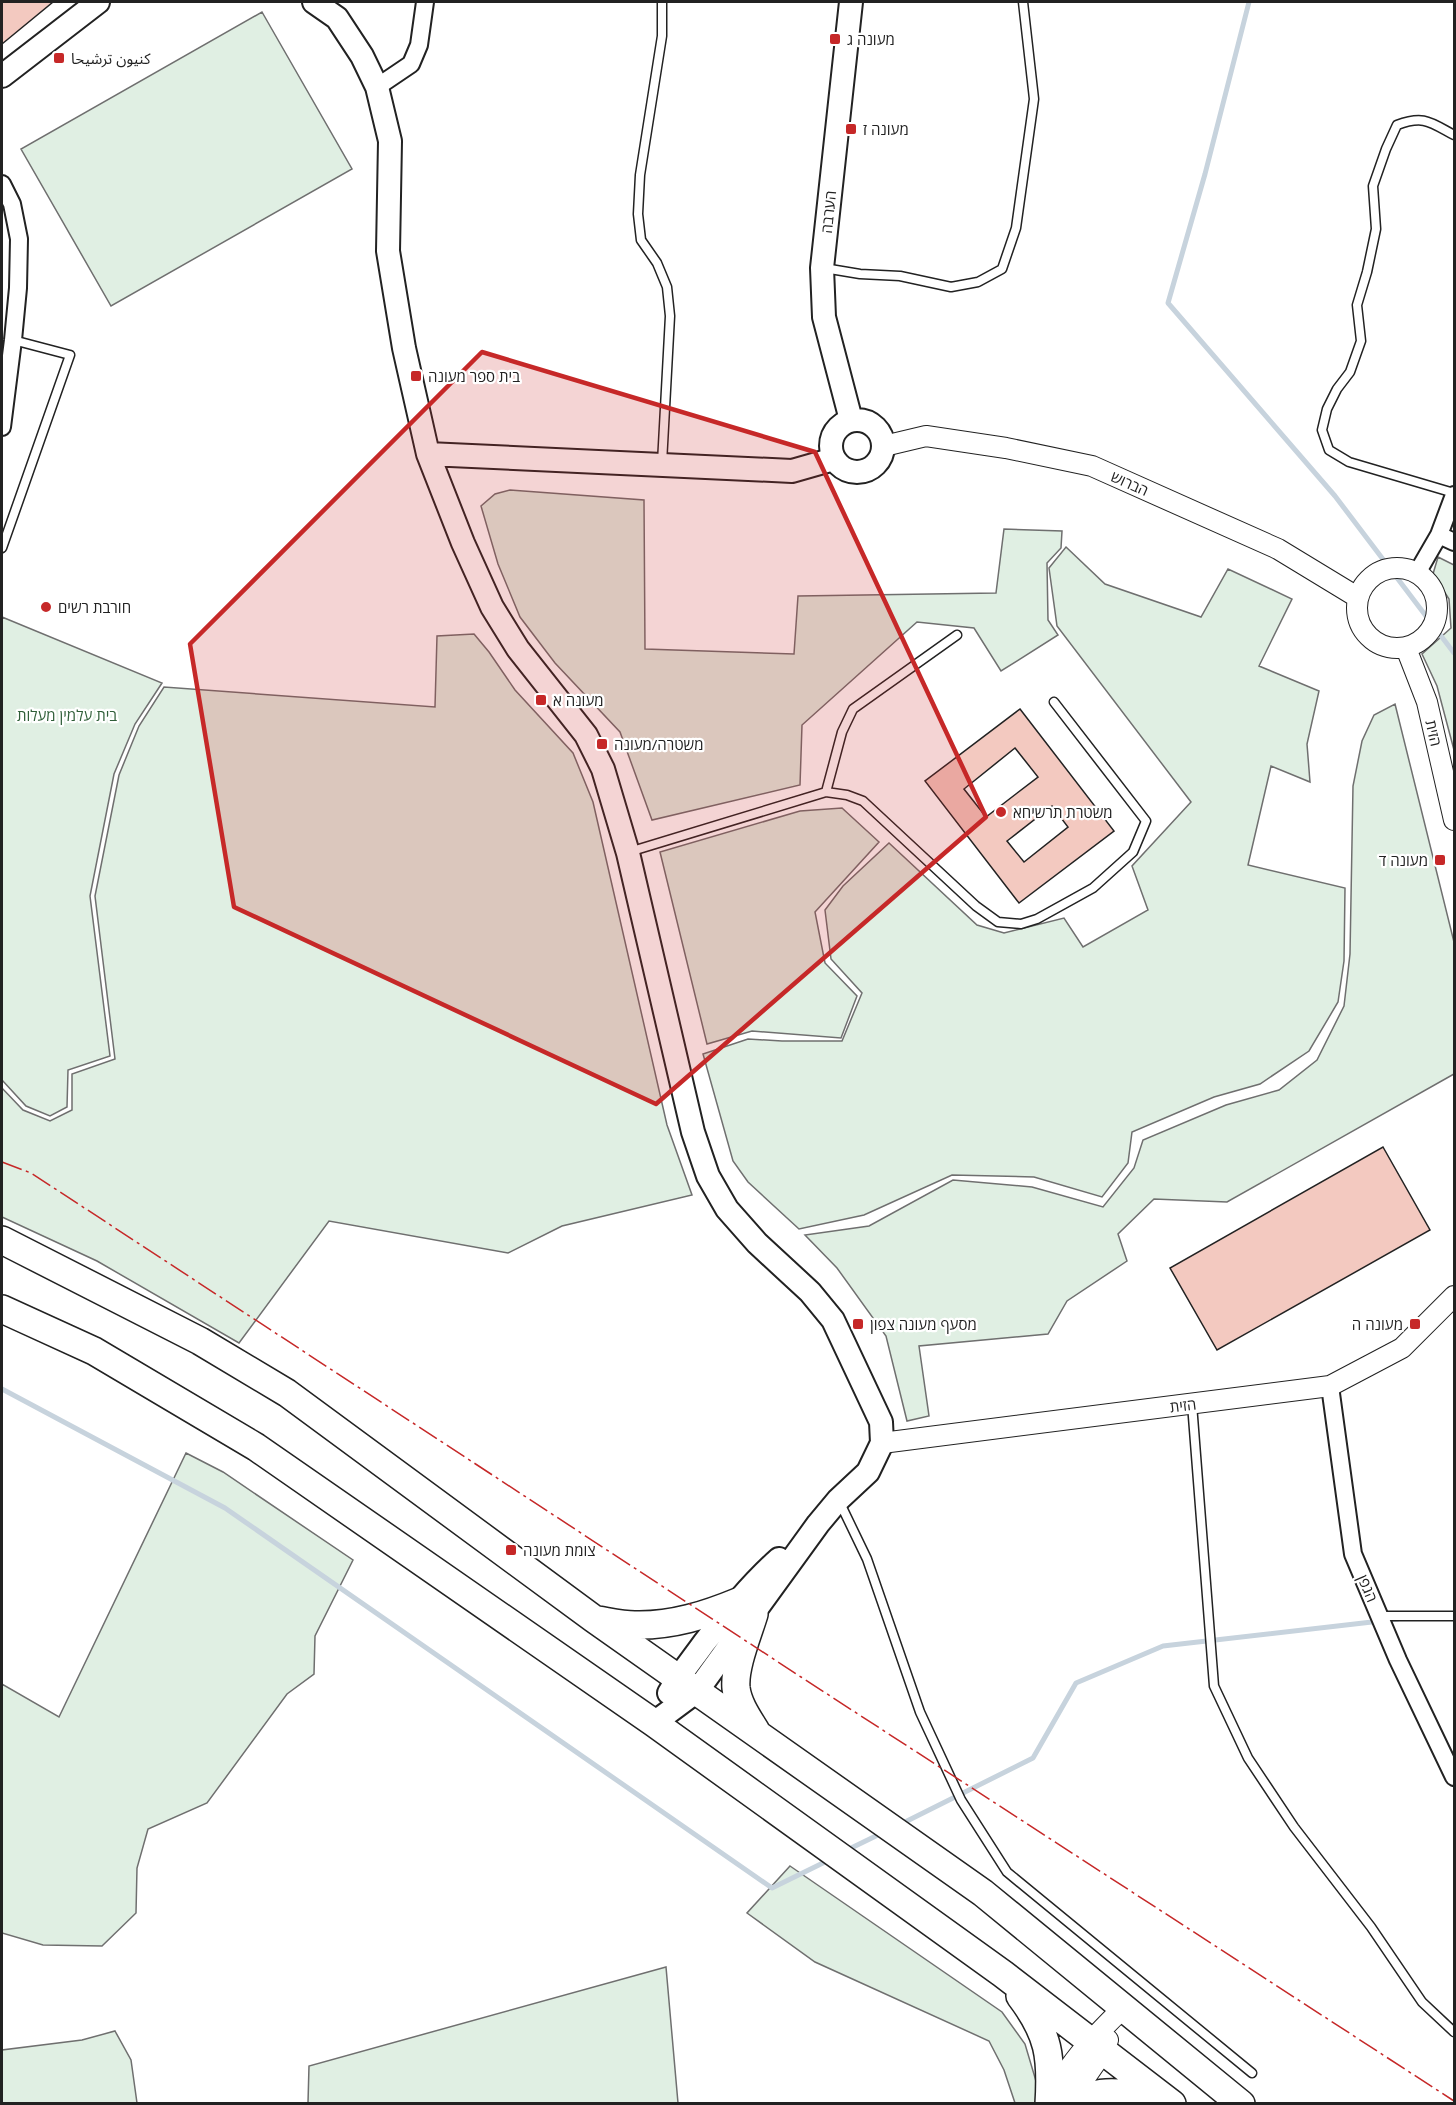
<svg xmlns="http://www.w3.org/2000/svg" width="1456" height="2105" font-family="'Open Sans','Noto Sans Arabic',Heebo,sans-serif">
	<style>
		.green { fill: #e0efe3; stroke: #6f6f6f; stroke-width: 1.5 }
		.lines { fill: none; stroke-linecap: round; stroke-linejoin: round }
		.stream { stroke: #c7d3dd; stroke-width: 5 }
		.building { fill: #f3c9c0; stroke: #222; stroke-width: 1.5; fill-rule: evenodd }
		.service-casing { stroke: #222; stroke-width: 11 }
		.minor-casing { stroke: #222; stroke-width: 20 }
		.tertiary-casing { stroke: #222; stroke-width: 22 }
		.secondary-casing { stroke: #222; stroke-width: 26 }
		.trunk-casing { stroke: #222; stroke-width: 30 }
		.service { stroke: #fff; stroke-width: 8 }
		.minor { stroke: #fff; stroke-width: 16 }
		.tertiary { stroke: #fff; stroke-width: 20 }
		.secondary { stroke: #fff; stroke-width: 22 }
		.trunk { stroke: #fff; stroke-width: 27 }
		.power { stroke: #c62828; stroke-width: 1.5; stroke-dasharray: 21 4.5 3 4.5; stroke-linecap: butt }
		.marked { fill: #c62828; fill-opacity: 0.2; stroke: #c62828; stroke-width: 4.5; stroke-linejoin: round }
		.poi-dot { fill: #c62828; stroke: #fff; stroke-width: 2 }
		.labels { text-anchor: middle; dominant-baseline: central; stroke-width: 4.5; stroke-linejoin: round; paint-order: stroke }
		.poi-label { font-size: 15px; fill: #222; stroke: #fff; text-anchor: start }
		.street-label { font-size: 15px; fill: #222; stroke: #fff }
		.park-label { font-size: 15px; fill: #2f5e38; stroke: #fff }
	</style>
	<rect width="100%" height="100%" fill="#fff"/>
	<path class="green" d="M262 12 352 169 111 306 21 149Z
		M510 490 644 500 645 649 794 654 798 596 996 593 1004 529 1062 531 1061 548 1047 563 1048 620 1058 635 1001 671 974 628 917 622 802 725 800 785 652 820 620 732 555 663 520 617 498 564 481 506 495 494Z
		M1066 547 1105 584 1201 617 1228 569 1292 599 1259 666 1319 691 1307 744 1310 782 1271 766 1248 865 1345 888 1344 961 1338 1002 1309 1051 1260 1084 1214 1097 1132 1132 1128 1163 1102 1197 1034 1177 952 1175 864 1215 799 1229 748 1182 733 1161 703 1054 748 1039 782 1041H842L862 993 831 959 825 910 843 886 889 843 977 925 1004 933 1064 918 1083 947 1148 910 1132 866 1191 802 1057 626 1049 568Z
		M1438 557 1454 565V750L1437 686 1422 654 1451 628 1449 599 1433 574Z
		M2 617 162 683 135 724 114 774 90 896 110 1056 68 1070 67 1107 50 1116 26 1106 2 1080Z
		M474 634 489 652 515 690 573 753 593 802 667 1125 692 1195 562 1226 508 1253 329 1221 239 1343 97 1261 2 1217V1088L23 1110 50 1121 72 1110V1074L115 1059 95 896 119 775 139 726 164 687 435 707 437 636Z
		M1395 704 1454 942V1074L1227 1202 1154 1199 1118 1234 1127 1261 1067 1301 1048 1334 919 1346 929 1416 907 1421 886 1336 837 1268 805 1235 869 1226 953 1180 1032 1187 1103 1207 1134 1168 1143 1140 1226 1105 1279 1090 1317 1060 1344 1006 1350 954 1353 786 1362 741 1374 715Z
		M842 808 879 842 815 912 825 963 857 996 841 1038 752 1031 707 1044 660 852 800 811Z
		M186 1453 223 1472 353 1560 315 1636 314 1674 287 1694 207 1803 148 1829 137 1868 136 1913 102 1946 43 1945 2 1933V1684L59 1717Z
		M790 1866 1002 2012 1025 2044 1036 2081V2103H1015L1004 2070 989 2041 815 1962 747 1913Z
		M666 1967 678 2103H308L309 2066Z
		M115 2031 131 2060 137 2103H2V2050L82 2040Z"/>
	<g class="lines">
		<path class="stream" d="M1249 2 1205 174 1168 303 1335 496 1454 653
			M2 1389 225 1508 772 1888 829 1860
			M899 1825 1033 1758 1076 1683 1163 1646 1398 1619
			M845 1851 882 1833"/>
	</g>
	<path class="building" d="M2 2H53L2 44Z
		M1020 709 1114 831 1019 903 925 781ZM1015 748 1038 777 986 817 964 789ZM1052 806 1068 827 1024 862 1007 841Z
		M1383 1147 1430 1230 1217 1350 1170 1268Z"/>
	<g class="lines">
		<g class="service-casing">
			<path id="service" d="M662 2V36L640 175 638 214 641 240 657 263 667 287 670 316 662 463
				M1454 135C1430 122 1424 115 1397 125L1386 149 1373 186 1376 229 1367 272 1357 305 1361 341 1350 372 1337 389 1327 409 1322 430 1329 450 1349 462 1454 493
				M824 268 860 274 900 276 951 287 978 282 1002 269 1016 228 1034 99 1023 2
				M2 548 70 355 13 340
				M826 792 842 732 853 709 957 635
				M629 852 826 792 847 795 863 801 976 906 998 922 1021 924 1037 919 1093 888 1133 852 1146 821 1054 702
				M1192 1404 1214 1686 1248 1758 1294 1827 1371 1927 1422 2002 1454 2032
				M840 1503 867 1559 920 1712 961 1800 1007 1872 1252 2073
				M1380 1616H1454"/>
		</g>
		<g class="minor-casing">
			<path id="minor" d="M377 87 411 64 419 45 425 2
				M2 184 12 204 19 239 18 288 13 340 2 427
				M1439 535 1454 542
				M1417 573 1439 535 1454 495
				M1330 1386 1353 1554 1398 1660 1454 1777"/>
		</g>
		<g class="tertiary-casing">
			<path id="tertiary" d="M884 446 926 436 1006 448 1092 466 1278 549 1357 597
				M1357 608a40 40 0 1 1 80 0a40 40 0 1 1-80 0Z
				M1406 648 1427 702 1454 820
				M882 1443 1330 1386 1402 1348 1454 1296
				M1052 2103C1061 2068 1099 2032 1123 2008
				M1067 2104 1103 2052 1108 2040"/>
		</g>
		<g class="secondary-casing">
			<path id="secondary" d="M314 2 337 18 362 56 377 87 390 141 388 251 404 348 428 454 463 543 492 607 518 649 586 735 603 769 628 853 693 1132 708 1176 727 1209 757 1243 810 1292 833 1320 881 1422 882 1443 868 1472 838 1500 818 1524 697 1691 654 1723
				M2 76 98 2
				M831 446a26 26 0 1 1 52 0a26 26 0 1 1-52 0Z
				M851 420 824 317 822 268 851 2
				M428 454 792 471 834 459
				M669 1693C679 1675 692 1660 704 1643 727 1614 751 1584 779 1559"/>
		</g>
		<g class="trunk-casing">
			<path id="trunk" d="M2 1240 200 1341 287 1393 594 1619 983 1893 1241 2104
				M2 1309 94 1351 256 1447 654 1723 1003 1974 1172 2104
				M754 1614C748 1634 734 1667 736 1688 738 1704 748 1718 756 1731
				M598 1620C610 1622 623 1625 635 1625 672 1626 706 1615 740 1601
				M1020 1996C1049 2034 1052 2057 1049 2104
				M1073 2104C1102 2085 1133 2094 1164 2103"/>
		</g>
		<use href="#service" class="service"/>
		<use href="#minor" class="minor"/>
		<use href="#tertiary" class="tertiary"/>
		<use href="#secondary" class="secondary"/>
		<use href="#trunk" class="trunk"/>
		<path class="power" d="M2 1162 31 1173 801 1677 1454 2101"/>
	</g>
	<path class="marked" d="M482 352 815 452 986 817 656 1104 234 907 190 644Z"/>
	<g class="poi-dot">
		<rect x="829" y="33" width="12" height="12" rx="3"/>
		<rect x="53" y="52" width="12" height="12" rx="3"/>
		<rect x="845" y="123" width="12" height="12" rx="3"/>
		<rect x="410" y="370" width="12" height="12" rx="3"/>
		<circle cx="46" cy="607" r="6"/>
		<rect x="535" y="694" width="12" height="12" rx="3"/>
		<rect x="596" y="738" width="12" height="12" rx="3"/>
		<circle cx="1001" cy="812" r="6"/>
		<rect x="1434" y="854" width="12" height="12" rx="3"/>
		<rect x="852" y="1318" width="12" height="12" rx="3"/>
		<rect x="1409" y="1318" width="12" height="12" rx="3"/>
		<rect x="505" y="1544" width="12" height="12" rx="3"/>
	</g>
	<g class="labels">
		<g class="poi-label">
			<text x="847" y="39">מעונה ג</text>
			<text x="71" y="58">كنيون ترشيحا</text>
			<text x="863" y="129">מעונה ז</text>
			<text x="428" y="376">בית ספר מעונה</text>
			<text x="58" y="607">חורבת רשים</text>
			<text x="553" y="700">מעונה א</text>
			<text x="614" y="744">משטרה/מעונה</text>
			<text x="1013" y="812">משטרת תרשיחא</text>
			<text x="1428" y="860" text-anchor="end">מעונה ד</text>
			<text x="870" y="1324">מסעף מעונה צפון</text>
			<text x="1403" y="1324" text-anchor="end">מעונה ה</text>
			<text x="523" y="1550">צומת מעונה</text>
		</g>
		<g class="street-label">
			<text transform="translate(828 212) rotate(-84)">הערבה</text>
			<text transform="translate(1130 483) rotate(24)">הברוש</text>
			<text transform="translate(1434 733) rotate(77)">הזית</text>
			<text transform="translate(1183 1405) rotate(-7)">הזית</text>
			<text transform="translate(1368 1588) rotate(67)">הגפן</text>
		</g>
		<g class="park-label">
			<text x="67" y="715">בית עלמין מעלות</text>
		</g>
	</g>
	<rect width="1456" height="2105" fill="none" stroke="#222222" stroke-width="6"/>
</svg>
